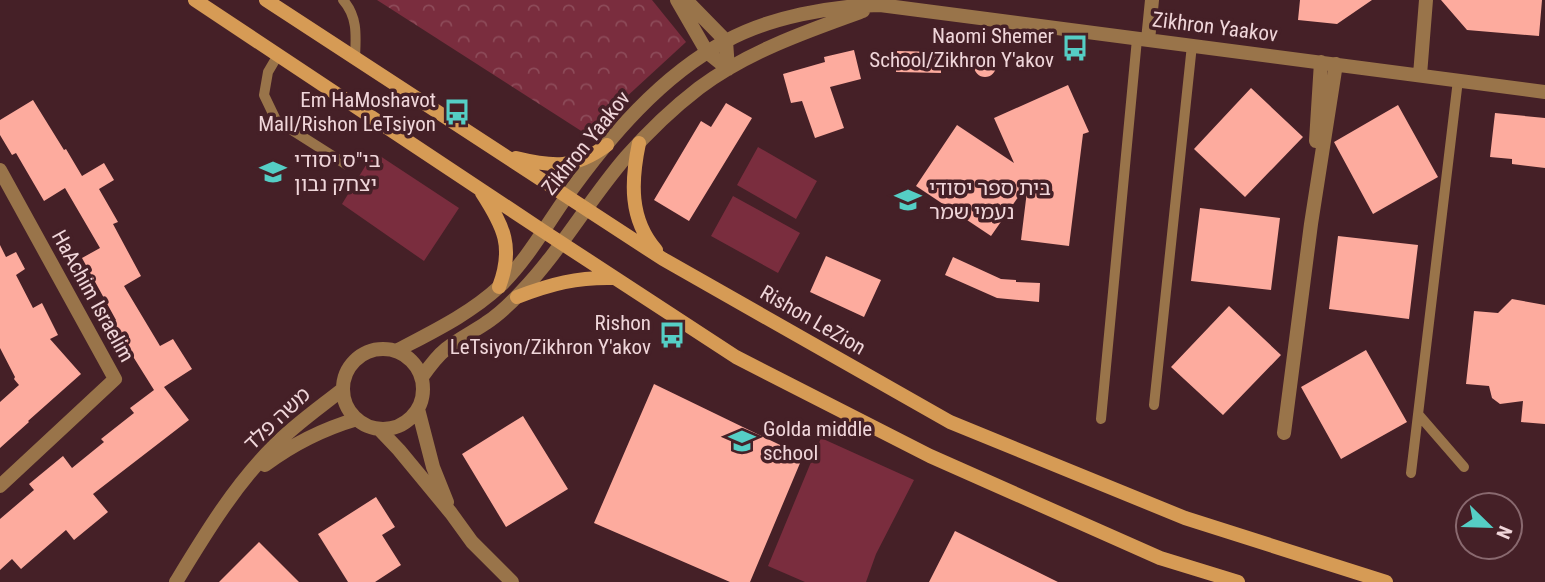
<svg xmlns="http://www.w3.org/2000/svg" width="1545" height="582" font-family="'Roboto Condensed','Noto Sans Hebrew',sans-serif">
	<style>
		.park { fill: url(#park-crowns) }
		.pitch { fill: #7a2d3e }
		.building { fill: #fdab9e }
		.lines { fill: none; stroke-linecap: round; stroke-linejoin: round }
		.lane { stroke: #99744a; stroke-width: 10 }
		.street { stroke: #99744a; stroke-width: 14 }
		.secondary { stroke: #d69b55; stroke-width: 14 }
		.labels { text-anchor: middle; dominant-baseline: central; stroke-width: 7; stroke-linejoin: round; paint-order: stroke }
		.street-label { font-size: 21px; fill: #f0d6da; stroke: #452027 }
		.poi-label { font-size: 21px; fill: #f0d6da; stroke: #452027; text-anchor: end }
	</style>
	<defs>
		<pattern id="park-crowns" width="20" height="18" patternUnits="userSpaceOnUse" patternTransform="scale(1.75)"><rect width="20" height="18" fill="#7a2d3e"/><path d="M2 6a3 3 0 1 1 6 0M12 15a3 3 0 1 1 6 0" fill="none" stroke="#8d4b59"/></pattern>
	</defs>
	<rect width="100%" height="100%" fill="#452027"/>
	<path class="park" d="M377 0H652L686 42 586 134Z"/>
	<path class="pitch" d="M758 147 817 181 796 219 737 185Z
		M374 152 459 208 424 261 342 204Z
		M733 196 800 233 778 273 711 236Z
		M821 438 914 480 876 554 866 582H805L768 566Z"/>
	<path class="building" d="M1300 0H1372L1337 24 1298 20Z
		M1441 0H1542L1539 36 1467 30Z
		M854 50 861 79 830 87 844 128 815 138 802 101 791 103 783 74 825 62 824 57Z
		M897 51 941 52V73L896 72Z
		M974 66a11 11 0 1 1 22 0a11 11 0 1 1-22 0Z
		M1068 85 1089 132 1083 134 1069 246 1021 240 1028 183 991 236 916 186 957 125 1014 163 994 118Z
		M1251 88 1303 137 1245 197 1194 149Z
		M33 100 64 150 66 149 82 176 104 163 114 180 99 189 118 222 113 224 141 276 124 286 160 346 173 339 192 369 164 387 189 420 93 494 108 512 74 540 66 530 21 569 12 559 0 570V519L34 490 29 484 63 456 72 468 104 442 101 439 134 413 130 408 154 390 112 323 116 320 82 258 100 248 65 188 44 201 16 153 12 155 0 135V120Z
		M726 103 752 118 689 221 654 200 701 121 711 127Z
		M1398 105 1438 177 1373 214 1334 142Z
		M1495 113 1545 118V168L1512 164V159L1490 157Z
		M1200 208 1280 218 1271 290 1191 281Z
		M1338 236 1418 245 1409 319 1329 309Z
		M0 245 6 257 16 252 25 269 16 275 33 308 42 303 58 335 50 339 81 374 28 421 29 422 0 448V402L19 385 14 379 15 377 0 348Z
		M826 256 881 280 864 317 810 292Z
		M953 257 1001 279 1016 280V282L1040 283 1039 302 997 298 945 275Z
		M1512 299 1545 305V424L1521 422 1523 401 1500 404 1492 398 1489 386 1466 384 1474 311 1498 313Z
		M1229 306 1281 355 1223 415 1171 367Z
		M1366 350 1407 422 1341 459 1301 387Z
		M654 384 803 456 750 582H730L594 523Z
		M523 416 568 489 506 527 462 454Z
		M376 497 395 527 382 535 401 565 375 582H348L318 534Z
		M955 531 1058 582H929Z
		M259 542 299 582H219Z"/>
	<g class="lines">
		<path class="lane" d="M343 0C358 17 356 36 355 58
			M278 55 268 72 264 95 276 120 347 165
			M1154 405 1192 45
			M1418 414 1464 467
			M1101 419 1137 39
			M1411 473 1458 80"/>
		<path class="street" d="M677 0 707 52 728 69
			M686 0 726 41 728 69
			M1148 40 1152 0
			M1420 75 1426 0
			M1316 141 1321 62
			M0 170 115 379 0 486
			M343 389a40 40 0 1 1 80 0a40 40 0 1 1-80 0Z
			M396 351C432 332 470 314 500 286 527 260 545 227 567 196 609 137 661 76 726 41 770 17 831 6 880 5L1545 92
			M422 377C429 367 436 357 446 349 458 339 473 332 486 323 500 314 511 303 522 291 561 250 589 200 626 157 648 132 673 108 699 88 747 52 807 31 863 11
			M418 409 433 467 447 502
			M379 429 399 450 451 513 472 542 512 582
			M1284 433 1311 224 1336 64
			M265 465C293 444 323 429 357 419
			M176 582C204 536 234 486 273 447 293 426 319 408 343 389"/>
		<path class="secondary" d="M195 0 543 231 736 357 930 456 1160 558 1238 582
			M266 0 663 259 950 422 1185 518 1386 582
			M639 143C631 181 629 219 656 250
			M516 158C553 167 575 169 607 145
			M482 193C504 227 514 247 499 287
			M517 297C551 284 577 277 614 278"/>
	</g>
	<defs>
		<g id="bus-bare" transform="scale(2.1)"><path d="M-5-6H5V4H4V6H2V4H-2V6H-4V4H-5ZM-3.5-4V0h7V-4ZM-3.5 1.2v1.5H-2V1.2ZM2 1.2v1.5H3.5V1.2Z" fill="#55cec5" stroke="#452027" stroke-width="2.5" paint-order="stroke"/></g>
		<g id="school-bare" transform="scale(2.1)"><path d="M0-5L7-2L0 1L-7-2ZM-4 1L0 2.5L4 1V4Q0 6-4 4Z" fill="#55cec5" stroke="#452027" stroke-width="2.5" paint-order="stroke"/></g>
	</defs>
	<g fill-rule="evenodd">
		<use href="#bus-bare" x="1075" y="48"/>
		<use href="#bus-bare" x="457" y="112"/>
		<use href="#school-bare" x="273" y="172"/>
		<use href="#school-bare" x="908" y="200"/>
		<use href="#bus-bare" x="672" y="335"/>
		<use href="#school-bare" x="742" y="441"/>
	</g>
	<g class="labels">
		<g class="street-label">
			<text transform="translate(1215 27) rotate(7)">Zikhron Yaakov</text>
			<text transform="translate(586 143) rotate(-51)">Zikhron Yaakov</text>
			<text transform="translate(93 296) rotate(61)">HaAchim Israelim</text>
			<text transform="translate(813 320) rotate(30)">Rishon LeZion</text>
			<text transform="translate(277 419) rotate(-43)">משה פלד</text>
		</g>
		<g class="poi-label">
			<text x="1054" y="36">Naomi Shemer<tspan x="1054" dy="24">School/Zikhron Y'akov</tspan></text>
			<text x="436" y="100">Em HaMoshavot<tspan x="436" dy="24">Mall/Rishon LeTsiyon</tspan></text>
			<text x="294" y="160" text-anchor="start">בי"ס יסודי<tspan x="294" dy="24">יצחק נבון</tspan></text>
			<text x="929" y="188" text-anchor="start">בית ספר יסודי<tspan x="929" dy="24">נעמי שמר</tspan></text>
			<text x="651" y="323">Rishon<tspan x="651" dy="24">LeTsiyon/Zikhron Y'akov</tspan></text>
			<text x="763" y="429" text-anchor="start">Golda middle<tspan x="763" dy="24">school</tspan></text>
		</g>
	</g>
	<g transform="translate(1489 526) rotate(113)"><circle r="33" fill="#452027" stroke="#89696f" stroke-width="2"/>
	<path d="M0-5L12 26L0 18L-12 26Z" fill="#55cec5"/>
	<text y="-10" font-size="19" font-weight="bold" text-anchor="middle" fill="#f0d6da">N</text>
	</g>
</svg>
